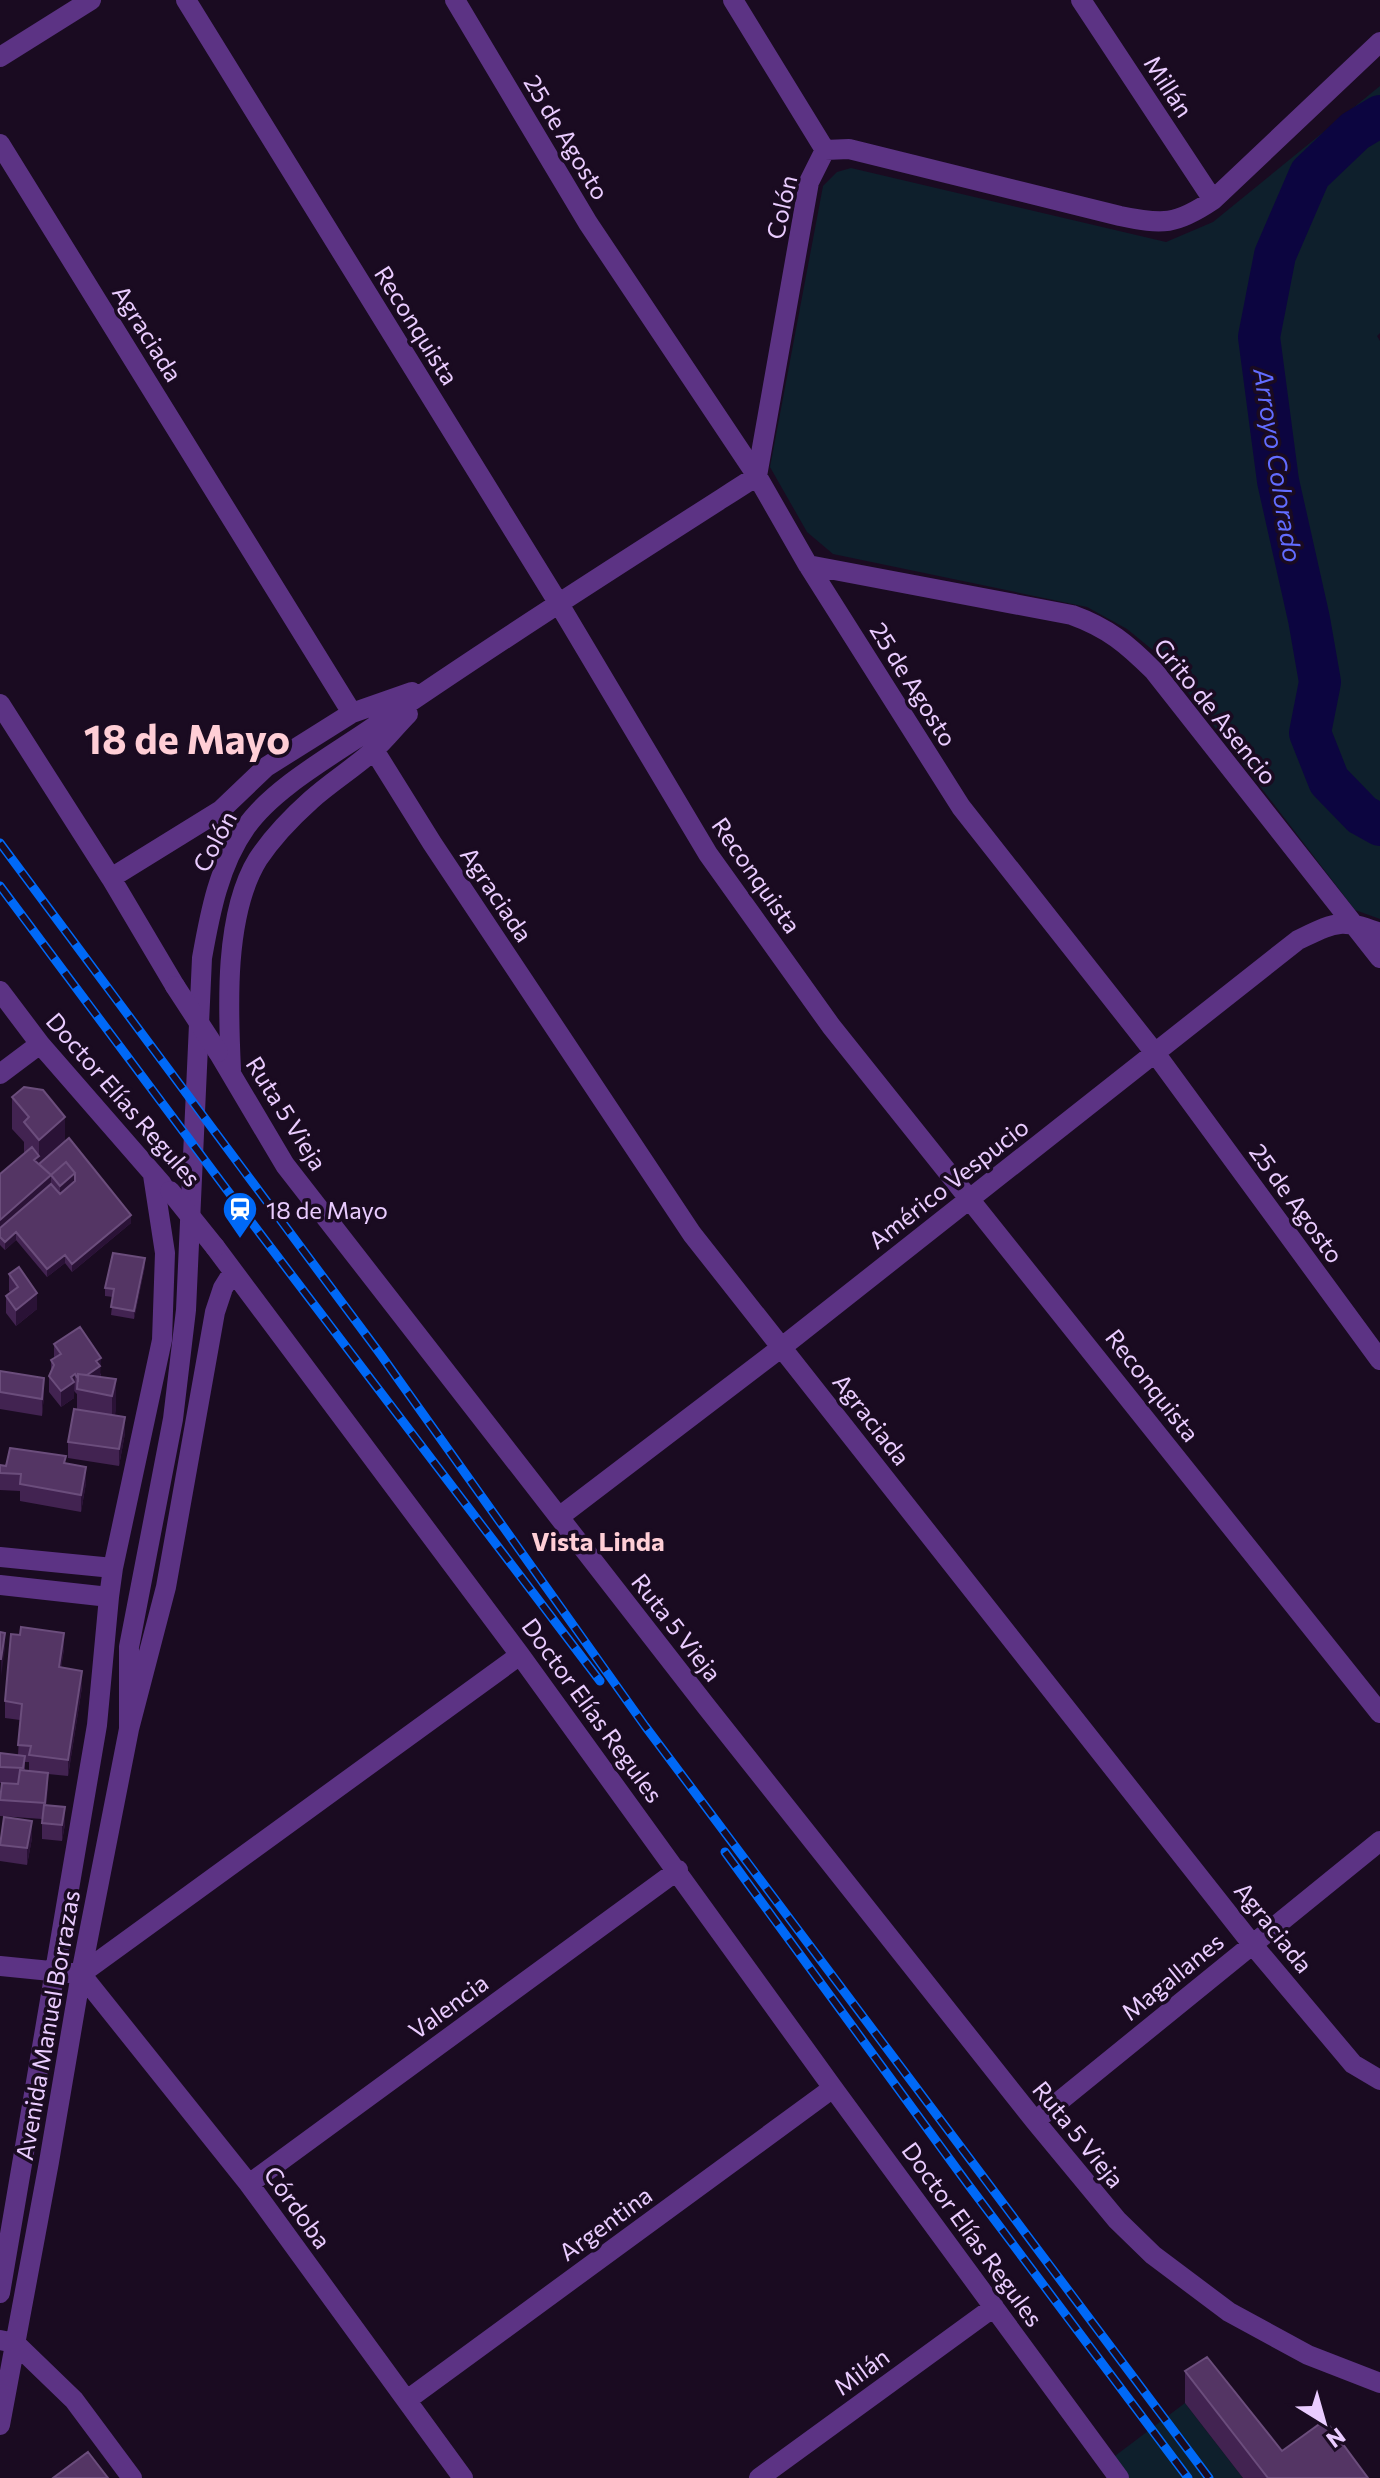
<svg xmlns="http://www.w3.org/2000/svg" width="1380" height="2478" font-family="Commissioner,sans-serif">
	<style>
		.green { fill: #0e1f2c }
		.lines { fill: none; stroke-linecap: round; stroke-linejoin: round }
		.river { stroke: #0c0540; stroke-width: 42 }
		.minor { stroke: #5c3384; stroke-width: 20 }
		.rail-casing { stroke: #0069f7; stroke-width: 9 }
		.rail { stroke: #1a0b21; stroke-width: 6; stroke-dasharray: 18; stroke-linecap: butt }
		.minor-bridge { stroke: #5c3384; stroke-width: 20 }
		.wall { fill: #422351; fill-rule: evenodd }
		.shaded-wall { fill: #2a1236 }
		.building { fill: #543564; stroke: #6b4d7c; stroke-width: 2 }
		.labels { text-anchor: middle; dominant-baseline: central; stroke-width: 7; stroke-linejoin: round; paint-order: stroke }
		.street-label { font-size: 24px; fill: #eaccff; stroke: #1a0b21 }
		.poi-label { font-size: 24px; fill: #eaccff; stroke: #1a0b21; text-anchor: start }
		.water-label { font-size: 26px; font-style: italic; fill: #626cff; stroke: #1a0b21 }
		.neighbourhood-label { font-size: 26px; font-weight: bold; fill: #ffced6; stroke: #1a0b21 }
		.town-label { font-size: 40px; font-weight: bold; fill: #ffced6; stroke: #1a0b21 }
	</style>
	<rect width="100%" height="100%" fill="#1a0b21"/>
	<path class="green" d="M1380 86V333L1377 336 1380 341V919L1355 910 1160 656 1127 629 1087 607 833 554 807 532 770 467 823 186 837 172 851 168 1166 242 1213 222Z
		M1185 2403 1243 2478H1119L1107 2462Z"/>
	<g class="lines">
		<path class="river" d="M1380 116 1355 131 1310 174 1275 255 1259 337 1278 481 1309 619 1320 682 1310 733 1329 781 1362 815 1380 825"/>
		<path class="minor" d="M186 0 559 604 708 854 831 1026 1380 1713
			M455 0 588 223 757 476 808 565 961 807 1155 1053 1380 1360
			M733 0 825 150
			M1081 0 1213 200
			M0 57 91 0
			M0 144 352 713
			M825 150 849 149 1120 216C1163 225 1176 225 1213 200L1380 42
			M808 565 1072 615C1108 628 1127 644 1154 671L1380 958
			M0 704 111 878 175 986
			M374 750 432 843 692 1234 1252 1944 1353 2064 1380 2080
			M111 878 221 810 266 767 352 713 412 692
			M0 991 40 1044 162 1184
			M218 1052 285 1165 706 1706 1035 2121 1117 2220 1153 2255 1229 2312 1308 2355 1380 2383
			M231 1070C228 1007 224 914 258 859 272 838 292 817 311 800 331 782 354 768 374 750 386 739 396 726 408 714
			M0 1074 40 1044
			M215 1247 520 1655 833 2088 1119 2478
			M559 1517 782 1347 1298 940C1336 922 1340 918 1380 933
			M0 1557 113 1568
			M0 1585 109 1597
			M129 1729V1647L173 1419 186 1310 202 958C210 913 219 865 246 827 274 787 335 754 375 726 500 640 629 558 757 476L809 182 825 150
			M0 1966 81 1974 249 2184 463 2478
			M81 1974 520 1655
			M1035 2121 1380 1841
			M249 2184 678 1870
			M0 2293 97 1725 109 1597 113 1568 162 1340 165 1253 153 1175
			M0 2340 15 2343 74 2400 132 2478
			M407 2400 833 2088
			M0 2425 49 2162 81 1974 129 1729 166 1587 215 1312 223 1288 233 1272
			M759 2478 994 2307"/>
		<g class="rail-casing">
			<path id="rail" d="M0 843 381 1355 645 1726 1209 2478
				M0 886 227 1190 600 1681
				M725 1852 967 2183 1188 2478"/>
		</g>
		<use href="#rail" class="rail"/>
		<path class="minor-bridge" d="M175 986 218 1052
			M170 1191 215 1247"/>
	</g>
	<path class="wall" d="M12 1097 65 1141 131 1223 72 1272 65 1263 47 1277 16 1240 5 1250 0 1245V1174L24 1154V1142L12 1129Z
		M145 1266 134 1319 111 1315 113 1297 105 1296V1288Z
		M9 1274 37 1309 16 1326 6 1313V1296L11 1293 9 1291Z
		M54 1344 101 1374 100 1377 116 1379 115 1415 125 1433 119 1466 68 1458V1442L77 1410V1394L74 1391V1398L61 1407 49 1392V1376L51 1371V1360L54 1358Z
		M0 1371 44 1395 42 1416 0 1409Z
		M66 1463 86 1483 81 1512 20 1501V1491L0 1490V1465Z
		M64 1649 61 1667 82 1687 68 1776 48 1774 46 1805 65 1824 62 1841 42 1839V1819L0 1816V1798L2 1783H0V1753L18 1755 20 1720 5 1718V1701ZM25 1762H29V1771L25 1770Z
		M32 1838 27 1865 0 1861V1844Z
		M1185 2371 1282 2451 1368 2478H1243L1185 2403Z"/>
	<path class="shaded-wall" d="M65 1117V1149L34 1168V1160L39 1156V1140Z
		M75 1173V1189L60 1203V1186Z
		M51 1175V1192L0 1237V1220Z
		M131 1215V1223L72 1272V1264Z
		M16 1232V1240L5 1250V1242Z
		M65 1255V1263L47 1277V1269Z
		M145 1258V1266L134 1319V1311Z
		M37 1293V1309L16 1326V1310Z
		M101 1358 100 1383 80 1381 96 1361Z
		M75 1374 74 1398 61 1407V1391Z
		M44 1378V1395L42 1416V1399Z
		M116 1379V1411L112 1428V1396Z
		M125 1417V1433L119 1466V1449Z
		M86 1467V1483L81 1512V1495Z
		M5 1633V1649L1 1676V1659Z
		M64 1633V1649L59 1683V1667Z
		M82 1671V1687L68 1776V1760Z
		M48 1773V1789L45 1820V1803Z
		M65 1807V1824L62 1841V1825Z
		M32 1821V1838L27 1865V1848Z"/>
	<path class="building" d="M24 1087 43 1090 65 1117 39 1140 24 1122 29 1117 12 1097Z
		M69 1138 131 1215 72 1264 65 1255 47 1269 16 1232 5 1242 0 1237V1228L51 1184 60 1194 75 1181V1173L66 1162 51 1175 39 1164Z
		M32 1147 39 1156 34 1160 51 1175 0 1220V1174Z
		M66 1162 75 1173 60 1186 51 1175Z
		M113 1253 145 1258 134 1311 111 1307 114 1289 105 1288Z
		M19 1267 37 1293 16 1310 6 1296 18 1287 9 1274Z
		M80 1327 101 1358 96 1361 100 1366 87 1375 78 1374V1379L75 1374 71 1377 74 1382 61 1391 49 1376 54 1365 51 1360 61 1354 54 1344Z
		M0 1371 44 1378 42 1399 0 1392Z
		M78 1374 116 1379 112 1396 77 1389Z
		M74 1409 125 1417 119 1449 68 1442Z
		M10 1448 66 1456 64 1463 86 1467 81 1495 20 1484 21 1474 0 1473V1465L6 1466Z
		M21 1627 64 1633 59 1667 82 1671 68 1760 29 1755 31 1746 18 1745 22 1704 5 1701 11 1634 20 1635Z
		M0 1632 5 1633 1 1659H0Z
		M0 1753 25 1756 23 1768 0 1767Z
		M20 1770 48 1773 45 1803 0 1800 2 1783 18 1784Z
		M44 1805 65 1807 62 1825 42 1823Z
		M4 1817 32 1821 27 1848 0 1845Z
		M1207 2357 1282 2451 1325 2420 1368 2478H1268L1185 2371Z
		M88 2452 108 2478H53Z"/>
	<defs>
		<g id="station-pin" transform="scale(1.8)"><path d="M0 17L-7.5 6A9.5 9.5 0 1 1 7.5 6Z" fill="#0069f7" stroke="#1a0b21"/><path d="M-3-6H3Q5-6 5-4V2Q5 4 3 4L4.5 6H3L1.5 4h-3L-3 6H-4.5L-3 4Q-5 4-5 2V-4Q-5-6-3-6ZM-3.5-4v3h7v-3ZM-3.5 1v1.5H-2V1ZM2 1v1.5H3.5V1Z" fill="#fff"/></g>
	</defs>
	<g fill-rule="evenodd">
		<use href="#station-pin" x="240" y="1209"/>
	</g>
	<g class="labels">
		<g class="street-label">
			<text transform="translate(1169 86) rotate(57)">Millán</text>
			<text transform="translate(567 137) rotate(59)">25 de Agosto</text>
			<text transform="translate(781 207) rotate(-77)">Colón</text>
			<text transform="translate(417 325) rotate(58)">Reconquista</text>
			<text transform="translate(148 333) rotate(58)">Agraciada</text>
			<text transform="translate(914 684) rotate(58)">25 de Agosto</text>
			<text transform="translate(1216 711) rotate(51)">Grito de Asencio</text>
			<text transform="translate(214 841) rotate(-62)">Colón</text>
			<text transform="translate(757 875) rotate(55)">Reconquista</text>
			<text transform="translate(497 894) rotate(56)">Agraciada</text>
			<text transform="translate(124 1099) rotate(49)">Doctor Elías Regules</text>
			<text transform="translate(287 1113) rotate(58)">Ruta 5 Vieja</text>
			<text transform="translate(948 1183) rotate(-38)">Américo Vespucio</text>
			<text transform="translate(1297 1203) rotate(54)">25 de Agosto</text>
			<text transform="translate(1153 1385) rotate(52)">Reconquista</text>
			<text transform="translate(872 1419) rotate(52)">Agraciada</text>
			<text transform="translate(677 1627) rotate(52)">Ruta 5 Vieja</text>
			<text transform="translate(593 1710) rotate(54)">Doctor Elías Regules</text>
			<text transform="translate(1274 1927) rotate(51)">Agraciada</text>
			<text transform="translate(1172 1976) rotate(-39)">Magallanes</text>
			<text transform="translate(448 2006) rotate(-36)">Valencia</text>
			<text transform="translate(47 2025) rotate(-80)">Avenida Manuel Borrazas</text>
			<text transform="translate(1079 2134) rotate(51)">Ruta 5 Vieja</text>
			<text transform="translate(298 2207) rotate(54)">Córdoba</text>
			<text transform="translate(605 2223) rotate(-36)">Argentina</text>
			<text transform="translate(973 2234) rotate(54)">Doctor Elías Regules</text>
			<text transform="translate(861 2371) rotate(-36)">Milán</text>
		</g>
		<g class="poi-label">
			<text x="266" y="1209">18 de Mayo</text>
		</g>
		<g class="water-label">
			<text transform="translate(1279 465) rotate(81)">Arroyo Colorado</text>
		</g>
		<g class="neighbourhood-label">
			<text x="598" y="1540">Vista Linda</text>
		</g>
		<g class="town-label">
			<text x="187" y="737">18 de Mayo</text>
		</g>
	</g>
	<g transform="translate(1324 2422) rotate(143)" stroke="#1a0b21" stroke-width="6" paint-order="stroke">
	<path d="M0-6L14 30L0 20L-14 30Z" fill="#eaccff"/>
	<text y="-12" font-size="22" font-weight="bold" text-anchor="middle" fill="#eaccff">N</text>
	</g>
</svg>
